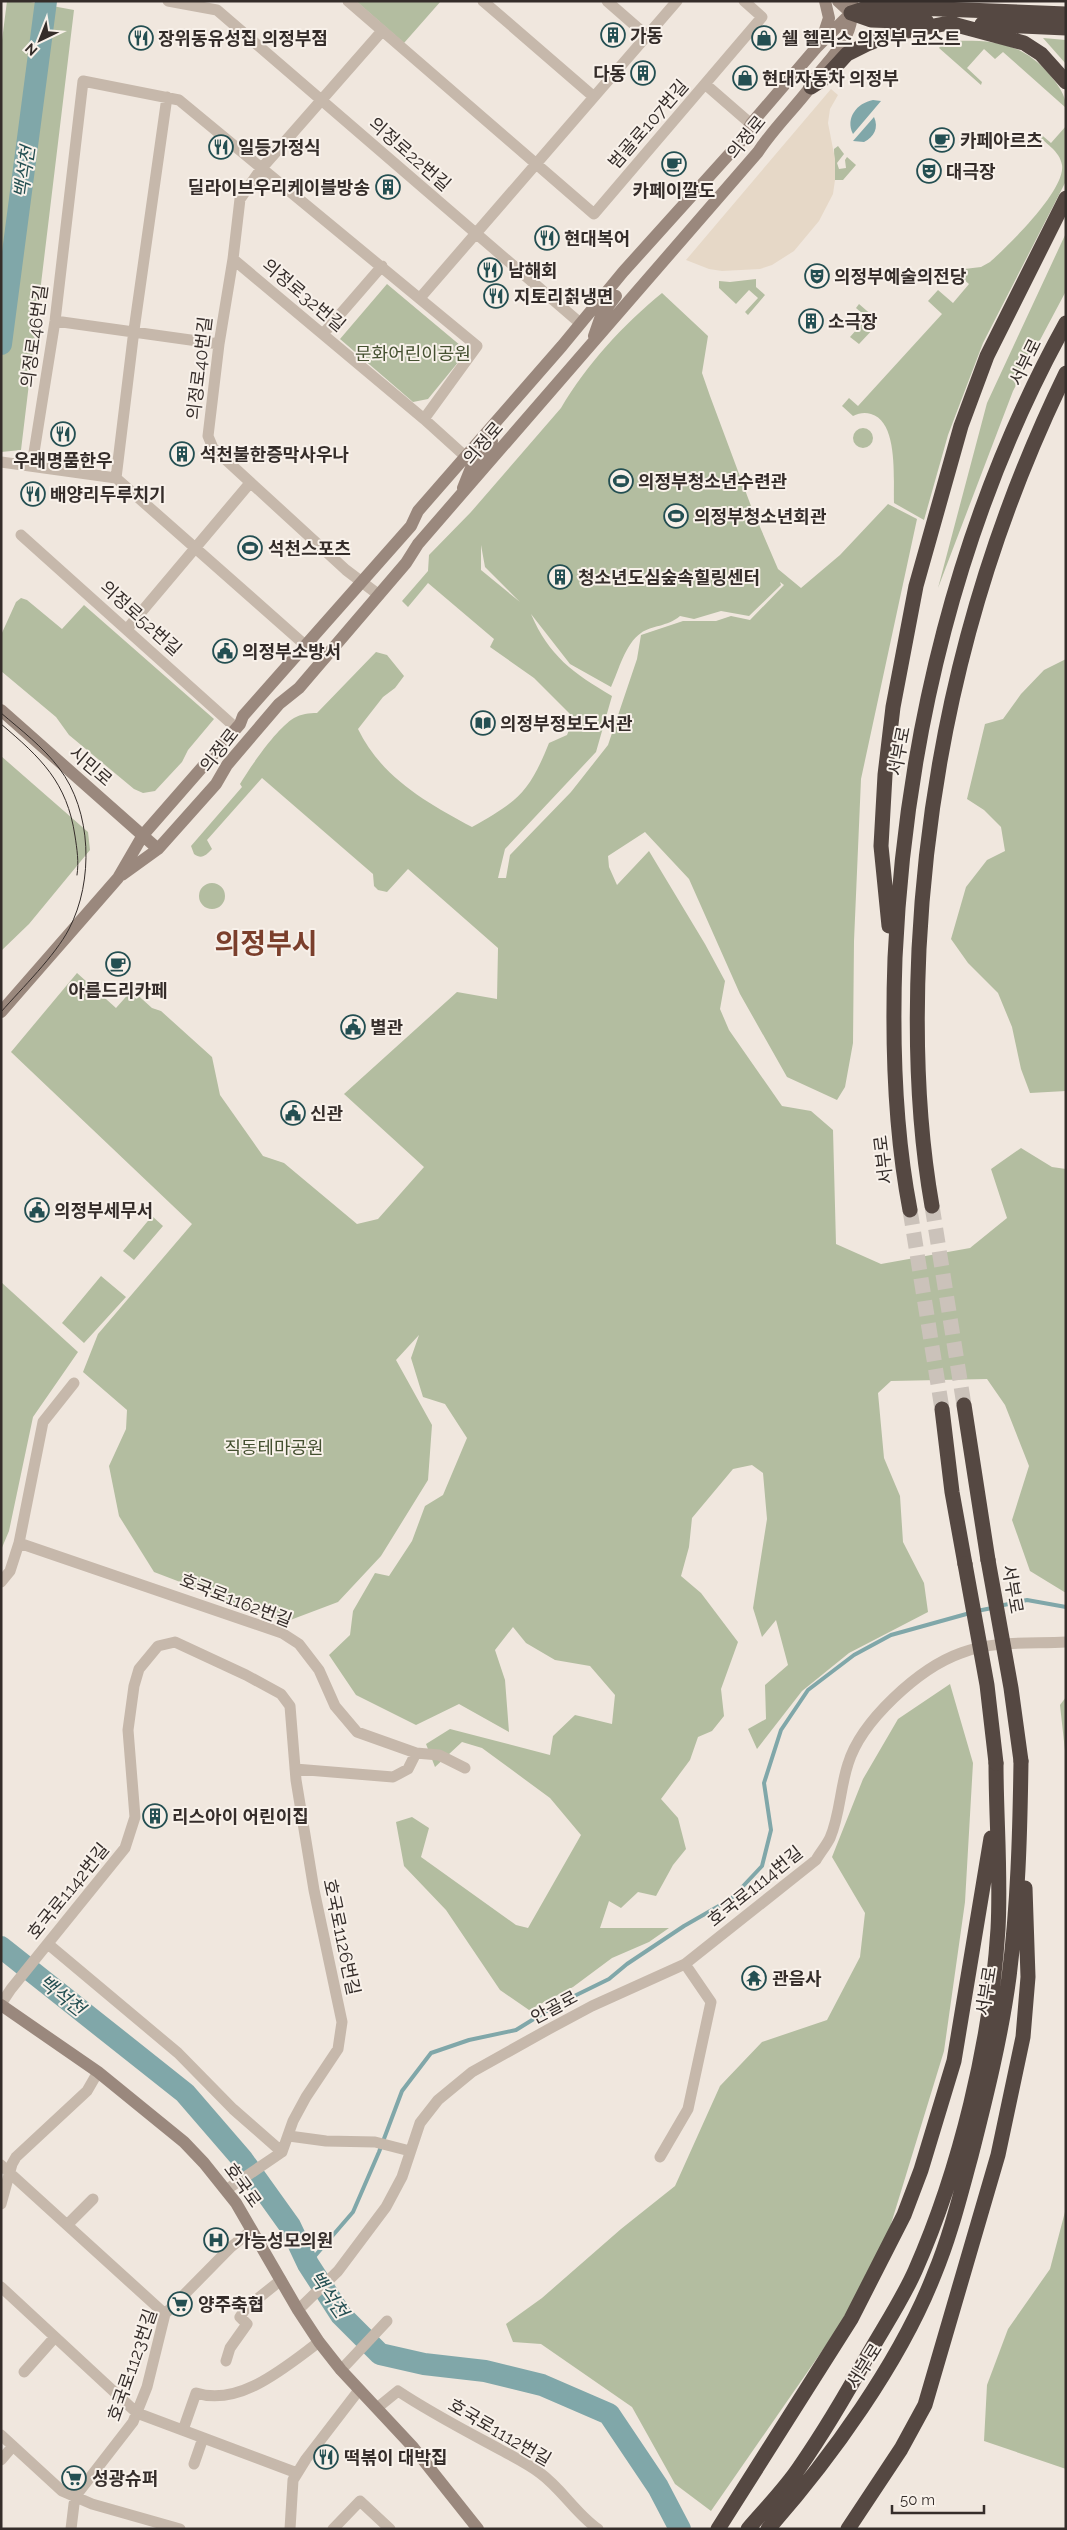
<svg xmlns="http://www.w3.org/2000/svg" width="1067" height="2530" font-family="Raleway,'Noto Sans KR',sans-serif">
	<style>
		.green { fill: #b3bda0; fill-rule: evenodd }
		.plaza { fill: #e6d8c7 }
		.water { fill: #80a7a9 }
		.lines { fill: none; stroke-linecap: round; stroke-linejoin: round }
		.stream { stroke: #80a7a9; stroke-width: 4 }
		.river { stroke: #80a7a9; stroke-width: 22 }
		.highway-tunnel { stroke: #cbc2ba; stroke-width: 15; stroke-dasharray: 15 8; stroke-linecap: butt }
		.street { stroke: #c6b8ab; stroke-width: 11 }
		.secondary { stroke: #9a887d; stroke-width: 12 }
		.highway { stroke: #554842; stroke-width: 15 }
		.tram { stroke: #352d2a; stroke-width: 1 }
		.highway-bridge { stroke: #554842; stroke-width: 15 }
		.labels { text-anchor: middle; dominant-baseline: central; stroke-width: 4; stroke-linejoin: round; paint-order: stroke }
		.poi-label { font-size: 18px; font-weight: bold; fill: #352d2a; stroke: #f8f1ea; text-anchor: start }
		.street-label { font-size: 18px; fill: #352d2a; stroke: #f8f1ea }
		.park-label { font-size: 18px; fill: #445030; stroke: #f8f1ea }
		.water-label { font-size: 19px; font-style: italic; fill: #244f52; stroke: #f8f1ea }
		.town-label { font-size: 28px; font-weight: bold; fill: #7b3f2c; stroke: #f8f1ea }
	</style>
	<rect width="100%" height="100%" fill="#f0e7de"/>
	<path class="green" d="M7 1H25L74 10 21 450 1 452V48Z
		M356 1H441L404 43Z
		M1043 38 1066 40V64Z
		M944 41C988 40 1019 39 1050 75 1058 85 1066 95 1066 108L1003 52 995 59 984 49 967 68 982 82 981 85 939 48Z
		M1066 126V181L983 343 948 435 924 520 894 503C893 480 899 422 871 414 865 412 859 413 853 416L842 406 849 398 858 406 942 314 928 301 938 290 953 303 969 284 955 272 956 270 981 267 990 262C1008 246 1066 190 1062 165 1060 151 1044 142 1035 133L1037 131 1051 143Z
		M838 146 844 154 837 163 839 169 846 168 845 160 847 157 856 165 843 180H835L834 149Z
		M1066 233V291L1013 391 938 588 987 403Z
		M756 279V287L765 295 748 315 745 312 758 298 749 290 736 304 719 288V281L730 282Z
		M387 284 461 346 464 355 428 399 413 402 340 339Z
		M662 293 708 336 702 373 710 396 751 506 778 569 801 588 840 555 888 504 917 519 861 779 854 941 853 1043 845 1087 837 1100 787 1077 740 994 689 879 645 832 608 856 609 867 617 885 649 851 705 944 725 981 720 1009 729 1030 782 1106 811 1111 833 1130 836 1244 881 1264 970 1248 1007 1218 991 1169 1021 1148 1052 1167 1066 1169V1593L1030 1571 1012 1520 1029 1466 1005 1405 987 1379 891 1381 878 1393 884 1458 900 1496 903 1542 924 1583 928 1612 849 1653 802 1691 757 1749 748 1729 766 1719 765 1685 788 1665 776 1620 762 1637 753 1608 767 1519 763 1473 752 1465 733 1469 692 1518 689 1547 681 1576 701 1593 738 1642 721 1689 724 1716 712 1731 698 1737 690 1760 661 1799 678 1818 686 1849 673 1865 656 1896 638 1892 621 1908 609 1901 600 1928H669L649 1942 612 1958 573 1987 529 2010 500 1990 446 1910 404 1866 396 1822 412 1817 429 1828 421 1857 516 1925 528 1928 581 1835 550 1798 482 1748 462 1742 435 1767 426 1744 450 1729 550 1755 553 1736 575 1715 612 1724 615 1695 590 1666 555 1660 526 1643 513 1627 495 1650 505 1680 509 1732 459 1704 416 1725 356 1695 329 1655 350 1635 353 1611 375 1573 389 1576 412 1541 425 1506 443 1495 467 1438 445 1404 423 1397 411 1358 419 1335 396 1360 432 1425 428 1480 381 1556 338 1602 285 1622 154 1572 119 1516 109 1466 126 1429 127 1410 83 1372 98 1334 192 1224 11 1052 77 973 116 1008 132 990 152 1008 161 1011 212 1057 220 1095 263 1156 284 1163 357 1224 378 1219 424 1167 344 1094 457 992 497 999 498 948 408 869 387 892 378 890 374 886 373 874 262 778 207 840 212 849C206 855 202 860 194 854L191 846 242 787 240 784C251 766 276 729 294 718 301 714 309 713 317 713L376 652 387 655 404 676 395 688 383 697 358 729C381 777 427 803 472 827 518 801 529 793 549 743L567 735 574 718 534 678 490 647 494 639 428 583 408 607 402 601 428 571 429 555 471 512 561 408C587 364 623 325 662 293ZM481 545 485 567 520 602 481 570ZM780 582 784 585 750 620 731 616 716 621H683L641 635 637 659 608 745 571 792 510 855 506 878H498L505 849 596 752 612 696C573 673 549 656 531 614L570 664 611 687C619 670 625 644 641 633 652 625 667 627 680 616L694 619 721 611 749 616 781 585Z
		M859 304 874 317 875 327 859 344 850 337 865 320 863 318 864 315 856 308Z
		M853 438a10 10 0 1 1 20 0a10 10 0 1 1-20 0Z
		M21 598 27 600 62 629 84 605 214 719 188 750 182 762 155 791 143 793 134 789 69 735 56 717 1 671V635L16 602Z
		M1066 659V1091L1030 1093 1021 1069 1012 1027 998 993 968 963 951 939 966 887 987 860 1005 851 1001 827 984 810 967 799 985 724 1003 719 1021 694 1044 670Z
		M1 756 88 832 90 850 29 924 1 951Z
		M199 896a13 13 0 1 1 26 0a13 13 0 1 1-26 0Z
		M152 1216 163 1226 134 1260 123 1251Z
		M101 1276 126 1297 84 1343 62 1323Z
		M1 1282 78 1352 33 1417 9 1531 1 1550Z
		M950 1684 973 1763 965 1902 944 2051 876 2273 711 2511 675 2484 632 2407 541 2344 513 2342 506 2324 542 2298 621 2229 675 2186 720 2086 762 2042 827 2020 860 1957 865 1913 832 1857 863 1779 898 1719Z
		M1066 1697V1760L1060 1705Z
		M1066 2208V2469L984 2441 987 2385 1008 2329 1050 2269Z"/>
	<path class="plaza" d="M831 89 838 95 830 109 828 123 835 159V180L833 194 819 221 794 251 772 265 760 269 722 271 709 269 686 260Z"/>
	<path class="water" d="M873 100 881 101 853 134C845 118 857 103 873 100Z
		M874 117C879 128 874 137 864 142L853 141Z"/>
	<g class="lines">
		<path class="stream" d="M999 1606 1027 1600 1066 1607
			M977 1611 992 1608
			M308 2264 353 2212 379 2152 402 2091 431 2053 469 2040 516 2030 558 2004 609 1979 627 1964 684 1926 731 1899 762 1866 771 1830 764 1783 781 1730 808 1690 854 1655 891 1635 970 1613"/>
		<path class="river" d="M1 344 46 1
			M1 1947 185 2093 242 2159 290 2226 308 2264 341 2315 380 2354 424 2364 485 2371 542 2385 609 2414 658 2487 680 2529"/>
		<path class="highway-tunnel" d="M932 1206 964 1405
			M910 1210 942 1409"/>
		<path class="street" d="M168 1 217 10
			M348 1 594 214 762 17 744 1
			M483 1 594 97
			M607 1 647 36
			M217 10 580 323
			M705 84 751 124
			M233 259 424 419 466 457
			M420 298 677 1
			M55 321 219 344
			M323 334 382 266
			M1 462 116 478 305 645
			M32 465 55 321 83 81 179 100 477 346 424 419
			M116 478 134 330 167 97
			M21 535 236 728
			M379 595 346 570 213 448 208 436 219 344 233 259 240 199 261 169 382 31
			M127 629 250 483
			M19 1543 43 1422 74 1383
			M1 1582 10 1571 19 1543 282 1633 299 1644 319 1670 335 1706 357 1732 416 1753 439 1755 465 1768
			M295 1769 393 1777 408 1769 416 1753
			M48 1944 178 2053 233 2109 282 2152
			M1 2004 11 1989 125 1848 135 1817 128 1730 134 1686 139 1669 158 1646 175 1642 246 1675 281 1694 290 1706 296 1780 314 1890 342 2022 338 2049 306 2097 293 2121 282 2152 226 2190
			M289 2136 326 2141 375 2142 410 2151
			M660 2157 688 2109 711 2002 685 1964
			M1 2165 165 2314
			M1 2204 12 2164 16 2157 87 2091 98 2072
			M68 2224 93 2199
			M1 2287 137 2413 297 2473
			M298 2310 338 2271 386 2207 402 2177 420 2123 438 2100 472 2072 549 2029 592 2006 685 1964 816 1860C820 1853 826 1846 830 1838 840 1815 840 1788 848 1764 861 1721 919 1668 961 1653 995 1640 1031 1644 1066 1642
			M226 2361 230 2348 247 2324 240 2317 246 2308 281 2280
			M341 2370 387 2321
			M24 2372 55 2337
			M377 2408 398 2391C431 2413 466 2431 501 2450 514 2457 528 2464 540 2473 562 2489 576 2514 598 2529
			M183 2430 196 2393C240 2407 285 2367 319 2342
			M1 2435 62 2491 92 2504 180 2529
			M1 2460 13 2446
			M194 2464 203 2438
			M71 2529 74 2504 78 2493 133 2422 147 2387 165 2314 231 2247 252 2230
			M290 2529 293 2480 306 2459 359 2390
			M333 2529 360 2501 390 2529"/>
		<path class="secondary" d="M822 39 829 18 825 1
			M594 336 601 316 616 296 611 295 604 304
			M463 488 471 468 492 441 487 440 480 449
			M1 710 158 849
			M122 875 158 849 216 784 227 765 279 704 299 688 406 563 418 544 758 152C773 129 792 111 809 89 814 84 815 78 819 73 838 50 855 34 852 1
			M1 1012 118 878 143 835 240 724 243 716 411 526 418 511 562 346 623 272 742 140 751 124 816 48 851 13 838 1
			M1 2005 98 2072 184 2142 204 2163 236 2203 298 2310 319 2342 341 2370 412 2446 478 2529"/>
		<path class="highway" d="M851 13 871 20 927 22
			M851 13 863 9 890 7 1066 14
			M982 24 1066 28
			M811 87 825 78 847 54 867 44 892 34 949 23 1024 43 1041 54 1066 82
			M889 926 881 846 885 775 893 707 916 586 961 426 987 356 1066 198
			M932 1206C917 1121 915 1035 919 949 929 749 978 554 1066 373
			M910 1210C894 1127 892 1042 895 958 905 738 959 516 1066 323
			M964 1405 988 1560
			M942 1409 952 1492 965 1564
			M718 2529 851 2319 904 2215 921 2170 954 2061 991 1838
			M748 2529C765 2509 784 2490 799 2468 824 2432 847 2393 868 2355 884 2327 902 2300 915 2271 960 2169 991 2041 998 1929 1001 1874 996 1818 996 1763
			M768 2529C830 2459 900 2362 934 2275 950 2237 960 2196 971 2156 986 2097 1001 2037 1009 1977 1018 1905 1020 1833 1021 1761
			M848 2529 901 2449 925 2405 998 2155 1023 2037 1028 1977 1025 1888"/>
		<path class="tram" d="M1 713C21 730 43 747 59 768 92 811 94 881 69 929 55 956 22 988 1 1012
			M1 724C41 758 67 782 75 836 77 849 79 862 77 875"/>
		<path class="highway-bridge" d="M988 1560 1011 1688 1021 1761
			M965 1564 987 1685 996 1763"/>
	</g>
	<defs>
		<g id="building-ring" transform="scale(1.25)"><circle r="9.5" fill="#f8f1ea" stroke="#244f52" stroke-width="1.5"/><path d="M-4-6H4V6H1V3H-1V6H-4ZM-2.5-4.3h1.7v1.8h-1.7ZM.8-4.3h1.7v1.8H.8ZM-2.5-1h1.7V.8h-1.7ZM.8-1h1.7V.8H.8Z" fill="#244f52"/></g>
		<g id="restaurant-ring" transform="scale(1.25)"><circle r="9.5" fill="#f8f1ea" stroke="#244f52" stroke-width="1.5"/><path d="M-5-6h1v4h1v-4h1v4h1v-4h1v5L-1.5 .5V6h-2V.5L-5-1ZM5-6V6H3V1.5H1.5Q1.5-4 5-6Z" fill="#244f52"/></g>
		<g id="shop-ring" transform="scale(1.25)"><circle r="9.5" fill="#f8f1ea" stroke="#244f52" stroke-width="1.5"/><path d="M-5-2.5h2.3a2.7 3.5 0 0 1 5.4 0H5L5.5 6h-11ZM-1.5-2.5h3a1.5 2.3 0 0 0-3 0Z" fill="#244f52"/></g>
		<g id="cafe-ring" transform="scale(1.25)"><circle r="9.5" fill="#f8f1ea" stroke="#244f52" stroke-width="1.5"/><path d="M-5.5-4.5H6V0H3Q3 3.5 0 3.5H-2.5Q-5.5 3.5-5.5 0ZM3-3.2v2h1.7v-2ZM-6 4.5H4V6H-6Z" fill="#244f52"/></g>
		<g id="theatre-ring" transform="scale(1.25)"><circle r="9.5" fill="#f8f1ea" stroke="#244f52" stroke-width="1.5"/><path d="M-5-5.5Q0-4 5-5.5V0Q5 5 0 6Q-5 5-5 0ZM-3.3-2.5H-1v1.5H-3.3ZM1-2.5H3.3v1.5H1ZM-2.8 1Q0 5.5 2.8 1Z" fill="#244f52"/></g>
		<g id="stadium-ring" transform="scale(1.25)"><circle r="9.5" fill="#f8f1ea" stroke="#244f52" stroke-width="1.5"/><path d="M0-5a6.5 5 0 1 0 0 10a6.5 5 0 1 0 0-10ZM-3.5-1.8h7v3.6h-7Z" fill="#244f52"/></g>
		<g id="civic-ring" transform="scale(1.25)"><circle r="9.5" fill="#f8f1ea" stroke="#244f52" stroke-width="1.5"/><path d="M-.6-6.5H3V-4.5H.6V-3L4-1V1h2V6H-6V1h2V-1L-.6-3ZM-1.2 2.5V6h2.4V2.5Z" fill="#244f52"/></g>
		<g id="library-ring" transform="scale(1.25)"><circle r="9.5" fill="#f8f1ea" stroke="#244f52" stroke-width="1.5"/><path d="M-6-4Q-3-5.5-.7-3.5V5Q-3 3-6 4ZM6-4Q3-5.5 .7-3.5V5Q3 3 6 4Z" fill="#244f52"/></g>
		<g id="temple-ring" transform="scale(1.25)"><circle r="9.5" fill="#f8f1ea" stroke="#244f52" stroke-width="1.5"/><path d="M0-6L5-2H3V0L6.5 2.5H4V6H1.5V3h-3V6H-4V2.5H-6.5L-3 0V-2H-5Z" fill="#244f52"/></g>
		<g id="hospital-ring" transform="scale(1.25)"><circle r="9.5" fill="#f8f1ea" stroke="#244f52" stroke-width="1.5"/><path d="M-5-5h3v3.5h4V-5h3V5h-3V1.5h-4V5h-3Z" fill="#244f52"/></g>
		<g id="supermarket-ring" transform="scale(1.25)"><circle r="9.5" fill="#f8f1ea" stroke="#244f52" stroke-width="1.5"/><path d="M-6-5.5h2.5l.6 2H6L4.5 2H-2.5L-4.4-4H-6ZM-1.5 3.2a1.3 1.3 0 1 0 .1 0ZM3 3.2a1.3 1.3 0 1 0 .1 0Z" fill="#244f52"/></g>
	</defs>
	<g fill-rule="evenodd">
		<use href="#building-ring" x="613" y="35"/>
		<use href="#restaurant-ring" x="141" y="38"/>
		<use href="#shop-ring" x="764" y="38"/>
		<use href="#building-ring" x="643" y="73"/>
		<use href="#shop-ring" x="745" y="78"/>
		<use href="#cafe-ring" x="942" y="140"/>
		<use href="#restaurant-ring" x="221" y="147"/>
		<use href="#cafe-ring" x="674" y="164"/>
		<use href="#theatre-ring" x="929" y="171"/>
		<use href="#building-ring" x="388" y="187"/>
		<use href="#restaurant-ring" x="547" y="238"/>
		<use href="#restaurant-ring" x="490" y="270"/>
		<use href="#theatre-ring" x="817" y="276"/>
		<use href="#restaurant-ring" x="496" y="296"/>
		<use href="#building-ring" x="811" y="321"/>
		<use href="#restaurant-ring" x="63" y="434"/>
		<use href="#building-ring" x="182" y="454"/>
		<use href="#stadium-ring" x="621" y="481"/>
		<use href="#restaurant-ring" x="33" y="494"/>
		<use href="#stadium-ring" x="676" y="516"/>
		<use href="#stadium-ring" x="250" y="548"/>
		<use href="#building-ring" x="560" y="577"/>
		<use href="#civic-ring" x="225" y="651"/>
		<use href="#library-ring" x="483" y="723"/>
		<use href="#cafe-ring" x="118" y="964"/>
		<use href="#civic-ring" x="353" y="1027"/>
		<use href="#civic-ring" x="293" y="1113"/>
		<use href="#civic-ring" x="37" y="1210"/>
		<use href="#building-ring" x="155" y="1816"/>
		<use href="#temple-ring" x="754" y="1978"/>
		<use href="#hospital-ring" x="216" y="2240"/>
		<use href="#supermarket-ring" x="180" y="2304"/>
		<use href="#restaurant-ring" x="326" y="2457"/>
		<use href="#supermarket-ring" x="74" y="2478"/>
	</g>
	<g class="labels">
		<g class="poi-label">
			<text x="630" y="35">가동</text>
			<text x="158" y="38">장위동유성집 의정부점</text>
			<text x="782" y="38">쉘 헬릭스 의정부 코스트</text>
			<text x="626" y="73" text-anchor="end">다동</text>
			<text x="762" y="78">현대자동차 의정부</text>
			<text x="960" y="140">카페아르츠</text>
			<text x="238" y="147">일등가정식</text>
			<text x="946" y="171">대극장</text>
			<text x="370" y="187" text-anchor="end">딜라이브우리케이블방송</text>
			<text x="674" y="190" text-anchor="middle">카페이깔도</text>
			<text x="564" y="238">현대복어</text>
			<text x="508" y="270">남해회</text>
			<text x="834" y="276">의정부예술의전당</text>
			<text x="514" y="296">지토리칡냉면</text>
			<text x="828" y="321">소극장</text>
			<text x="200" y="454">석천불한증막사우나</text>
			<text x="63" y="460" text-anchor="middle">우래명품한우</text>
			<text x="638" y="481">의정부청소년수련관</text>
			<text x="50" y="494">배양리두루치기</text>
			<text x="694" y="516">의정부청소년회관</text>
			<text x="268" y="548">석천스포츠</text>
			<text x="578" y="577">청소년도심숲속힐링센터</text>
			<text x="242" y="651">의정부소방서</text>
			<text x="500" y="723">의정부정보도서관</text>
			<text x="118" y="990" text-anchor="middle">아름드리카페</text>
			<text x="370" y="1027">별관</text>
			<text x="310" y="1113">신관</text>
			<text x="54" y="1210">의정부세무서</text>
			<text x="172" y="1816">리스아이 어린이집</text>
			<text x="772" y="1978">관음사</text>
			<text x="234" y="2240">가능성모의원</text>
			<text x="198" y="2304">양주축협</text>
			<text x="344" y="2457">떡볶이 대박집</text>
			<text x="92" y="2478">성광슈퍼</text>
		</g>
		<g class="street-label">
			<text transform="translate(648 124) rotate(-49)">범골로107번길</text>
			<text transform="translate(746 137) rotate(-51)">의정로</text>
			<text transform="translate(410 154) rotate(41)">의정로22번길</text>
			<text transform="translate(304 295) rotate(40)">의정로32번길</text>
			<text transform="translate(34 336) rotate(-82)">의정로46번길</text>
			<text transform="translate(1025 362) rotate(-64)">서부로</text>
			<text transform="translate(199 368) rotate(-83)">의정로40번길</text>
			<text transform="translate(483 443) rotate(-49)">의정로</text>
			<text transform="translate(141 618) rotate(42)">의정로52번길</text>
			<text transform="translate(219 750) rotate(-52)">의정로</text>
			<text transform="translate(899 751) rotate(-79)">서부로</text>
			<text transform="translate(91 766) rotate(41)">시민로</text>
			<text transform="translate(883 1160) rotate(-97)">서부로</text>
			<text transform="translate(1013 1589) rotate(80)">서부로</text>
			<text transform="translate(236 1600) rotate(21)">호국로1162번길</text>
			<text transform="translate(755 1886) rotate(-39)">호국로1114번길</text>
			<text transform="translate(68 1891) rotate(-51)">호국로1142번길</text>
			<text transform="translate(342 1937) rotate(78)">호국로1126번길</text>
			<text transform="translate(986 1991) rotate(-81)">서부로</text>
			<text transform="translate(554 2007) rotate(-28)">안골로</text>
			<text transform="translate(243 2185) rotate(54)">호국로</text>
			<text transform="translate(132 2365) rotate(-71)">호국로1123번길</text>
			<text transform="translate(864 2366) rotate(-58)">서부로</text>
			<text transform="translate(500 2432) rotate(30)">호국로1112번길</text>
		</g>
		<g class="park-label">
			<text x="413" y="353">문화어린이공원</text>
			<text x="274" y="1447">직동테마공원</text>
		</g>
		<g class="water-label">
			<text transform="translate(24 172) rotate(-82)">백석천</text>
			<text transform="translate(62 1995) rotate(38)">백석천</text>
			<text transform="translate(329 2294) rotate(55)">백석천</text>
		</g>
		<g class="town-label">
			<text x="266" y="943">의정부시</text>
		</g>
	</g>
	<rect width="1067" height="2530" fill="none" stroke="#352d2a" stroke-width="5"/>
	<g transform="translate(40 40) rotate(223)" stroke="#f8f1ea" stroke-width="4" paint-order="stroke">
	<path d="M0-4L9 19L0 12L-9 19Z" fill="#352d2a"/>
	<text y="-8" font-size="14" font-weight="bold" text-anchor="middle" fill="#352d2a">N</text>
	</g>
	<path d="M892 2505v8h92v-8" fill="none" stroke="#352d2a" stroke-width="2.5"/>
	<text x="900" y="2505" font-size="15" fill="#352d2a" stroke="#f8f1ea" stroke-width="4" paint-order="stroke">50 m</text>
</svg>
